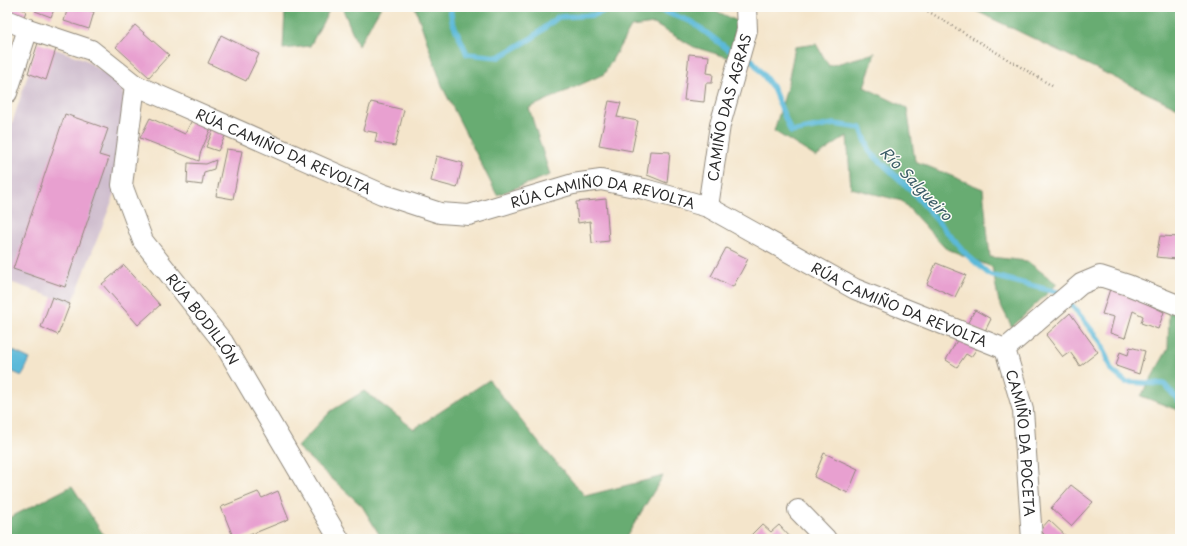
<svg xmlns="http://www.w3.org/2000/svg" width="1187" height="546" font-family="'Playpen Sans',sans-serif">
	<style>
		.industrial { fill: #cfbdce }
		.forest { fill: #68ac72; stroke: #4a6c4e }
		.water { fill: #5bb9d9; stroke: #437282 }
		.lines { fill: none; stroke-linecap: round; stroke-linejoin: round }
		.stream { stroke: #5bb9d9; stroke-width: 5.5 }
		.building { fill: #e8a0d0 }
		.minor-casing { stroke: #90887b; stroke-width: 22 }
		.path { stroke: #90887b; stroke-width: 2.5; stroke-dasharray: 1 3; stroke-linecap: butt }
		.minor { stroke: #fff; stroke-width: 20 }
		.labels { text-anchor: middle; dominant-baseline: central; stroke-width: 3; stroke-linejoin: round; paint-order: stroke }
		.street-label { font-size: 14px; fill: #2b2b2b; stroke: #fdfcf7 }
		.water-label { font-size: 15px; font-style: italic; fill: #3c5d68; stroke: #fdfcf7 }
	</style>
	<rect width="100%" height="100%" fill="#fdfcf7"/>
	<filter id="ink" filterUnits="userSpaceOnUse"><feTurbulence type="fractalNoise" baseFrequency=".025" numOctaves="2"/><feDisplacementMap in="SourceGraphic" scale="8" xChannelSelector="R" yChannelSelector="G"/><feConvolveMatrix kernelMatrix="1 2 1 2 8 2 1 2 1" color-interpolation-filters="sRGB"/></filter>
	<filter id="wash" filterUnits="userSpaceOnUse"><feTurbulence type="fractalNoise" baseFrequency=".012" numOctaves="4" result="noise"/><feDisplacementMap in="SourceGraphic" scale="16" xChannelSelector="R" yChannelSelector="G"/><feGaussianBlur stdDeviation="0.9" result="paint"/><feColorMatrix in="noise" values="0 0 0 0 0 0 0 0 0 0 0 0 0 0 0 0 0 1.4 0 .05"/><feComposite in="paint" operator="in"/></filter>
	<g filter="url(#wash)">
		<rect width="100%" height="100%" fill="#f4e5cb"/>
		<path class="industrial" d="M38 43 84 59 122 85 124 101 117 188 72 304 7 281V139Z"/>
		<path class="forest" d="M287 7H331L310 46 283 49 285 11Z
			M342 7H381L358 46Z
			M415 7H708L737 21 730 58 694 47 654 24 631 27 604 74 529 108 550 175 497 195 443 88Z
			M968 7H1180V109Z
			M816 44 829 66 875 53 864 87 907 108 915 161 983 189 990 257 1027 261 1057 284 1012 327 999 302 992 267 945 248 902 201 851 188 847 136 816 157 774 131 787 88 795 47Z
			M1169 312 1180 314V411L1141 396 1168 349Z
			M489 380 539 443 585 496 663 476 625 539H382L362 506 297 447 331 411 364 391 414 429Z
			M72 486 106 539H7V519Z"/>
		<path class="water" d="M7 348 30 359 22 376 7 369Z"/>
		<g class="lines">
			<path class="stream" d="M450 7 452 21 467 54 499 57 532 38 558 17 594 15 613 7
				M647 7 660 10 692 22 729 50
				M752 60 773 88 791 132 834 124 861 128 870 152 910 189 967 255 990 275 1057 292
				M1070 303 1101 342 1111 370 1126 382 1164 384 1180 402"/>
		</g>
		<g id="blocks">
			<path class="building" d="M7 7H20L19 8 26 11 24 17 7 11Z
				M36 7H55L51 17 35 11Z
				M68 7H77L94 12 89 29 64 21Z
				M135 25 169 55 149 77 116 47Z
				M221 35 259 54 246 81 208 63Z
				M38 43 56 49 46 80 28 73Z
				M689 54 709 56 707 73 713 74 712 83H706L704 102 684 100Z
				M609 101 621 103 617 117 638 121 632 151 599 145Z
				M371 102 404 110 395 146 375 142 377 133 363 130Z
				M65 114 108 129 99 155 109 158 65 287 13 269Z
				M150 118 185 134 192 120 211 128 200 154 199 161 140 138Z
				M214 128 226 134 218 151 206 147Z
				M226 149 242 151 233 199 216 196Z
				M650 151 670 152 667 183 647 175Z
				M436 156 463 163 457 188 431 181Z
				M216 160 214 169 204 172 202 185 187 183 188 163 206 164Z
				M606 199 609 241 592 243 590 221 578 223 576 202Z
				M1160 236 1180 237V265L1177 264V259L1156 257Z
				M726 248 748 259 733 287 711 276Z
				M936 263 966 275 955 297 927 284Z
				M124 265 160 305 138 325 102 284Z
				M1110 289 1137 299 1164 312 1158 329 1141 323 1143 316 1133 311 1125 338 1110 333 1114 317 1102 314Z
				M52 297 70 304 58 335 41 327Z
				M975 310 991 319 984 333 967 324Z
				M1070 313 1098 352 1080 366 1070 352 1063 357 1046 335Z
				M960 335 980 344 971 357 966 354 957 367 946 360Z
				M1130 347 1145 351 1139 374 1116 366 1120 352 1128 355Z
				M824 453 858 469 848 493 814 477Z
				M1071 485 1093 502 1071 526 1051 508Z
				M278 491 289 519 240 539H234L221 507 258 492 262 498Z
				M1049 520 1069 539H1049L1040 530Z
				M762 524 771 532 779 525 792 539H755L751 535Z"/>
		</g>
	</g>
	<g filter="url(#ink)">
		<use href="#blocks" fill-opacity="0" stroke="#90887b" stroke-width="1"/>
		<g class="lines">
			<g class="minor-casing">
				<g id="minor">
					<path id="s1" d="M7 20 28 29 91 50 135 85 382 194 440 213 469 215 573 184 601 180 644 189 708 207 855 289 1005 349 1081 284 1100 276 1128 285 1180 306"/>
					<path id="s2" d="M135 85 122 185 143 241 223 342 339 539"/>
					<path d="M7 93 28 29"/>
					<path id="s3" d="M708 207 720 125 747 30 746 7"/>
					<path id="s4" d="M1005 349 1023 410 1032 539"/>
					<path d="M798 510 826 539"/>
				</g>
			</g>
			<path class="path" d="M921 7 1054 87"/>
			<use href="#minor" class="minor"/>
		</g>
	</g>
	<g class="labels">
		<g class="street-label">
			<text stroke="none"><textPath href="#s3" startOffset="102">CAMIÑO DAS AGRAS</textPath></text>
			<text stroke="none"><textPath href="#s1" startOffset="308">RÚA CAMIÑO DA REVOLTA</textPath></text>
			<text stroke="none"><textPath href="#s1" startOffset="644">RÚA CAMIÑO DA REVOLTA</textPath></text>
			<text stroke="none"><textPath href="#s1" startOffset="968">RÚA CAMIÑO DA REVOLTA</textPath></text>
			<text stroke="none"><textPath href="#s2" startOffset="259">RÚA BODILLÓN</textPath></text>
			<text stroke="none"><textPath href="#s4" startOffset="96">CAMIÑO DA POCETA</textPath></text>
		</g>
		<g class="water-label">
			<text transform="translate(917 183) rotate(46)">Río Salgueiro</text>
		</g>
	</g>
	<rect width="1187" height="546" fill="none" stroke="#fdfcf7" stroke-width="24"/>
</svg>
